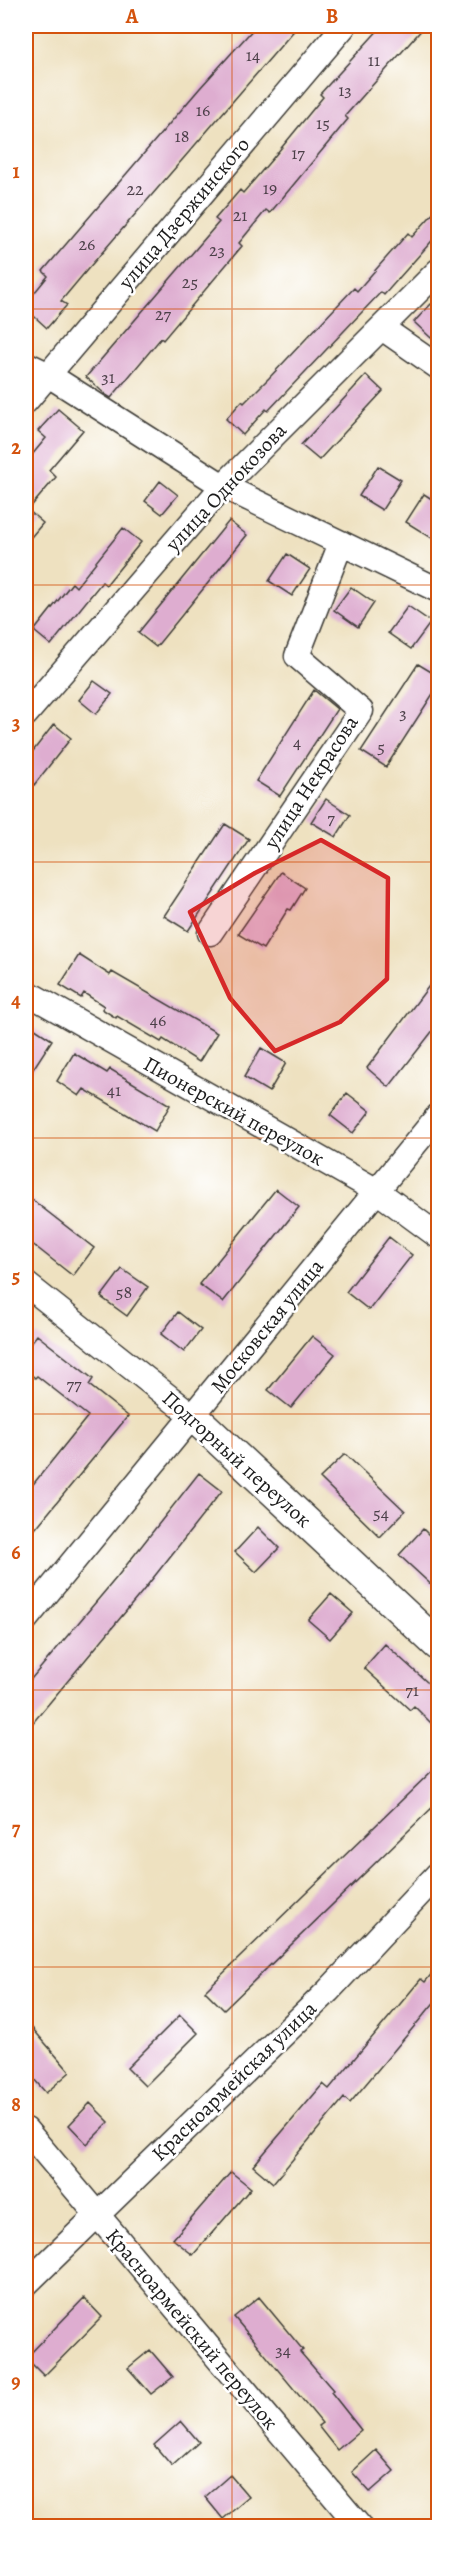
<svg xmlns="http://www.w3.org/2000/svg" width="464" height="2552" font-family="Alegreya,serif">
	<style>
		.building { fill: #deadd0 }
		.lines { fill: none; stroke-linecap: round; stroke-linejoin: round }
		.minor-casing { stroke: #3c3a35; stroke-width: 27 }
		.major-casing { stroke: #3c3a35; stroke-width: 33 }
		.minor { stroke: #fff; stroke-width: 24 }
		.major { stroke: #fff; stroke-width: 30 }
		.marked { fill: #d62828; fill-opacity: 0.2; stroke: #d62828; stroke-width: 4.5; stroke-linejoin: round }
		.grid { fill: none; stroke: #d4530e; stroke-width: 1.5; stroke-opacity: 0.55 }
		.labels { text-anchor: middle; dominant-baseline: central; stroke-width: 5; stroke-linejoin: round; paint-order: stroke }
		.number-label { font-size: 18px; fill: #4c4049 }
		.street-label { font-size: 21px; fill: #1c1c1c; stroke: #fff }
		.neatline { fill: none; stroke: #d4530e; stroke-width: 2 }
		.grid-label { font-size: 20px; text-anchor: middle; font-weight: bold; fill: #d4530e }
	</style>
	<rect width="100%" height="100%" fill="#fff"/>
	<filter id="ink" filterUnits="userSpaceOnUse"><feTurbulence type="fractalNoise" baseFrequency=".0167" numOctaves="2"/><feDisplacementMap in="SourceGraphic" scale="12" xChannelSelector="R" yChannelSelector="G"/><feConvolveMatrix kernelMatrix="1 2 1 2 8 2 1 2 1" color-interpolation-filters="sRGB"/></filter>
	<filter id="wash" filterUnits="userSpaceOnUse"><feTurbulence type="fractalNoise" baseFrequency=".008" numOctaves="4" result="noise"/><feDisplacementMap in="SourceGraphic" scale="24" xChannelSelector="R" yChannelSelector="G"/><feGaussianBlur stdDeviation="1.35" result="paint"/><feColorMatrix in="noise" values="0 0 0 0 0 0 0 0 0 0 0 0 0 0 0 0 0 1.4 0 .05"/><feComposite in="paint" operator="in"/></filter>
	<g filter="url(#wash)">
		<rect width="100%" height="100%" fill="#eee1c0"/>
		<g id="blocks">
			<path class="building" d="M256 26H298L87 270 61 301 67 305 47 328 26 309V303L48 276 43 271 200 88Z
				M382 26H425L345 116 348 119 270 213 266 210 239 243 242 246 163 340 161 338 111 398 106 395 86 377 219 222 215 219 240 190 243 193 273 158 323 97 320 94Z
				M438 208V234L384 295 381 292 268 411 266 409 243 435 226 419 242 401 244 403 269 378 354 288 357 291 408 233 412 237Z
				M431 304 438 310V330L431 338 414 322Z
				M366 375 383 391 319 460 301 445Z
				M58 409 83 430 49 470 56 477 28 510 43 523 26 543V462L46 438 38 431Z
				M378 466 401 480 382 510 359 496Z
				M160 481 178 495 162 514 145 501Z
				M424 494 438 503V542L406 522Z
				M229 521 247 535 156 647 138 633Z
				M123 528 141 542 106 585 102 582 51 645 34 631 72 583 76 587Z
				M287 554 310 569 292 596 269 581Z
				M351 587 374 603 358 627 334 610Z
				M408 606 431 622 411 649 388 633Z
				M418 664 438 676V686L386 767 361 751Z
				M94 681 112 694 96 714 79 700Z
				M314 690 337 709 280 796 256 781Z
				M54 724 71 738 34 785 26 777V760Z
				M326 799 350 815 336 837 311 822Z
				M225 824 249 839 188 931 164 916Z
				M281 872 305 888 291 910 288 909 263 949 238 934Z
				M79 955 110 975 112 972 217 1033 199 1062 163 1039 161 1042 117 1016 116 1018 102 1009 104 1006 84 993 81 998 60 985Z
				M438 974V1024L389 1087 367 1068Z
				M26 1023 52 1040 26 1080Z
				M261 1048 286 1063 269 1092 244 1077Z
				M74 1053 107 1073 110 1069 170 1105 155 1131 84 1089 79 1096 57 1081Z
				M347 1093 370 1111 353 1133 330 1115Z
				M276 1189 299 1207 223 1302 199 1284Z
				M26 1195 94 1248 73 1276 26 1239Z
				M389 1237 412 1255 369 1310 346 1292Z
				M122 1269 148 1287 127 1316 101 1297Z
				M178 1312 201 1330 184 1352 161 1334Z
				M37 1335 93 1379 89 1385 128 1416 26 1540V1493L88 1416 37 1376 35 1378 26 1370V1349Z
				M312 1336 335 1354 291 1408 268 1390Z
				M345 1454 405 1511 380 1537 320 1478Z
				M199 1473 222 1491 142 1592 26 1731V1685L117 1577Z
				M258 1527 279 1548 256 1572 235 1552Z
				M423 1529 438 1544V1591L399 1555Z
				M331 1594 353 1613 330 1639 308 1620Z
				M385 1644 438 1692V1730L414 1706 410 1710 364 1668Z
				M438 1765V1802L224 2010 205 1991Z
				M438 1966V1998L350 2103 344 2098 273 2183 253 2166 323 2084 329 2089 421 1979 425 1982Z
				M180 2015 198 2033 145 2086 127 2068Z
				M26 2021 70 2072 46 2093 26 2070Z
				M90 2103 109 2122 87 2144 69 2125Z
				M231 2172 251 2188 193 2255 173 2239Z
				M259 2297 303 2350 300 2352 333 2390 331 2392 361 2430 337 2450 318 2426 322 2423 234 2317Z
				M84 2298 102 2317 44 2376 26 2358Z
				M150 2350 173 2377 151 2394 128 2368Z
				M181 2421 199 2442 172 2466 154 2445Z
				M376 2450 394 2471 370 2492 352 2472Z
				M230 2475 249 2497 223 2519 205 2497Z"/>
		</g>
	</g>
	<g filter="url(#ink)">
		<use href="#blocks" fill-opacity="0" stroke="#3c3a35" stroke-width="1.5"/>
		<g class="lines">
			<g class="minor-casing">
				<path id="minor" d="M382 328 438 367
					M26 364 47 374 223 486 438 590
					M26 401 344 26
					M26 714 223 486 438 271
					M210 933 361 711 297 656 341 543
					M26 992 377 1191 438 1236
					M26 1284 194 1417
					M26 1619 438 1116
					M26 2130 359 2526
					M26 2284 328 1991 438 1874"/>
			</g>
			<g class="major-casing">
				<path id="major" d="M194 1417 438 1645"/>
			</g>
			<use href="#minor" class="minor"/>
			<use href="#major" class="major"/>
		</g>
	</g>
	<path class="marked" d="M321 840 388 878 387 979 340 1022 275 1051 230 998 190 912 255 873Z"/>
	<path class="grid" d="M232 26V2526M26 309H438M26 585H438M26 862H438M26 1138H438M26 1414H438M26 1690H438M26 1967H438M26 2243H438"/>
	<g class="labels">
		<g class="number-label">
			<text x="253" y="55">14</text>
			<text x="374" y="60">11</text>
			<text x="345" y="90">13</text>
			<text x="203" y="110">16</text>
			<text x="323" y="123">15</text>
			<text x="182" y="136">18</text>
			<text x="298" y="153">17</text>
			<text x="270" y="188">19</text>
			<text x="135" y="189">22</text>
			<text x="240" y="215">21</text>
			<text x="87" y="244">26</text>
			<text x="217" y="250">23</text>
			<text x="190" y="282">25</text>
			<text x="163" y="314">27</text>
			<text x="108" y="377">31</text>
			<text x="403" y="713">3</text>
			<text x="297" y="742">4</text>
			<text x="381" y="747">5</text>
			<text x="331" y="818">7</text>
			<text x="158" y="1020">46</text>
			<text x="114" y="1090">41</text>
			<text x="124" y="1292">58</text>
			<text x="74" y="1384">77</text>
			<text x="381" y="1513">54</text>
			<text x="412" y="1690">71</text>
			<text x="283" y="2350">34</text>
		</g>
		<g class="street-label">
			<text transform="translate(184 213) rotate(-50)">улица Дзержинского</text>
			<text transform="translate(226 487) rotate(-47)">улица Однокозова</text>
			<text transform="translate(311 782) rotate(-57)">улица Некрасова</text>
			<text transform="translate(234 1111) rotate(29)">Пионерский переулок</text>
			<text transform="translate(267 1326) rotate(-51)">Московская улица</text>
			<text transform="translate(237 1459) rotate(42)">Подгорный переулок</text>
			<text transform="translate(234 2081) rotate(-44)">Красноармейская улица</text>
			<text transform="translate(192 2329) rotate(50)">Красноармейский переулок</text>
		</g>
	</g>
	<rect width="464" height="2552" fill="none" stroke="#fff" stroke-width="66"/>
	<rect x="33" y="33" width="398" height="2486" class="neatline"/>
	<g class="grid-label">
		<text x="132" y="23">A</text>
		<text x="332" y="23">B</text>
		<text x="16" y="178">1</text>
		<text x="16" y="454">2</text>
		<text x="16" y="730">3</text>
		<text x="16" y="1007">4</text>
		<text x="16" y="1283">5</text>
		<text x="16" y="1559">6</text>
		<text x="16" y="1835">7</text>
		<text x="16" y="2111">8</text>
		<text x="16" y="2388">9</text>
	</g>
</svg>
